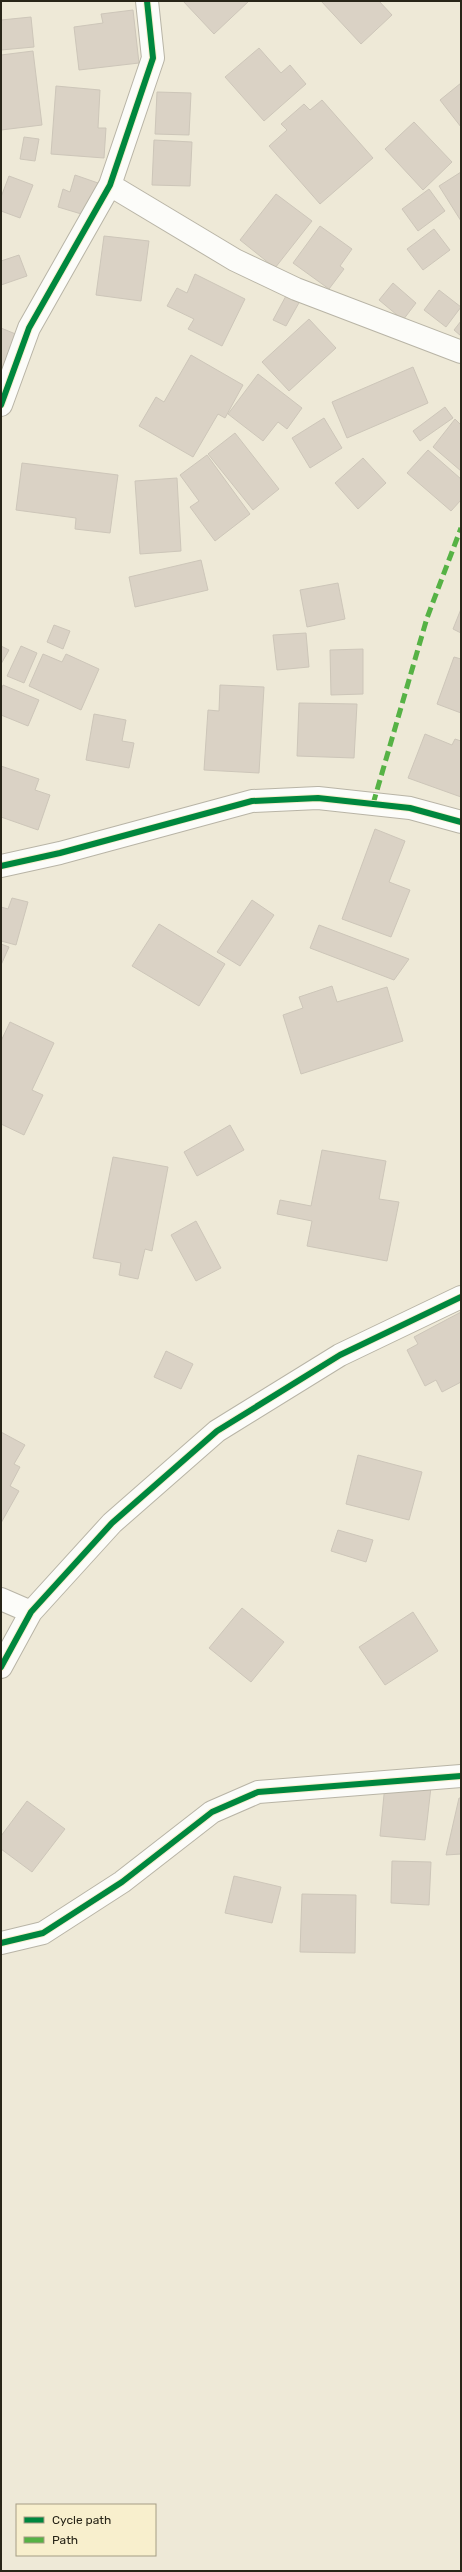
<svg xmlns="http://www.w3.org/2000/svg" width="462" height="2572" font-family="Rubik,sans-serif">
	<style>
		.building { fill: #dad2c5; stroke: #cdc6b9 }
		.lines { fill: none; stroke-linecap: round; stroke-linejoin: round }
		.minor-casing { stroke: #b8b4a6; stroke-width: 24 }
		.minor { stroke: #fcfcf9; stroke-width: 22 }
		.quiet { stroke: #56b245; stroke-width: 5; stroke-dasharray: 10 5; stroke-linecap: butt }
		.cycleway-casing { stroke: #f8efcd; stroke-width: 8 }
		.cycleway { stroke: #00873e; stroke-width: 6 }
	</style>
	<rect width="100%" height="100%" fill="#eee9d7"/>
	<path class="building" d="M183 1H249L214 34Z
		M321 1H379L392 15 361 44Z
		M133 10 139 63 79 70 74 27 103 23 101 14Z
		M31 17 34 47 1 50V20Z
		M259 48 281 73 290 65 306 84 264 121 225 77Z
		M33 51 42 125 1 130V55Z
		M461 83V127L440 100Z
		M56 86 100 90 98 128H106L104 158 51 154Z
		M157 92 191 93 189 135 155 134Z
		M322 100 373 158 320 204 269 146 287 130 281 124 304 104 310 110Z
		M414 122 452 162 423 190 385 149Z
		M24 137 39 139 35 161 20 159Z
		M154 140 192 142 190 186 152 185Z
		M461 172V221L439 186Z
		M75 175 98 183 88 216 58 207 63 189 70 192Z
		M9 176 33 185 20 218 1 211V197Z
		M429 189 445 211 418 231 402 209Z
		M276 194 312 221 275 268 240 240Z
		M320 226 352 249 340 266 344 269 329 289 293 263Z
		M434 229 450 250 423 270 407 249Z
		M104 236 149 241 141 301 96 295Z
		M19 255 27 276 1 285V261Z
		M195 274 245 299 222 346 188 329 194 319 167 306 177 288 187 293Z
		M393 283 416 303 403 320 379 300Z
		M439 290 461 307 446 327 424 310Z
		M287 294 300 301 286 326 273 320Z
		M309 319 336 348 289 391 262 362Z
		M461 321V336L454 330Z
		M1 328 18 335 1 378Z
		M191 355 243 385 225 418 218 414 193 457 139 426 156 397 164 402Z
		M413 367 428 403 347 438 332 402Z
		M258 374 302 408 287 429 278 422 263 441 228 414Z
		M445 407 453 418 420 441 413 431Z
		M324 418 342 448 310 468 292 438Z
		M455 419 461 425V471L433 447Z
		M235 433 279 489 253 510 208 454Z
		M428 450 461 479V500L451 511 407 473Z
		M207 455 250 514 215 541 190 507 199 501 180 475Z
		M363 458 386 483 358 509 335 483Z
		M22 463 118 475 110 533 75 529 76 518 16 510Z
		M177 478 181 551 140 554 135 481Z
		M201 560 208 590 135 607 129 577Z
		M338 583 345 619 307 627 300 590Z
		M461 609V633L453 629Z
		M54 625 70 631 63 649 47 642Z
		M306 633 309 667 277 670 273 635Z
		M1 646 9 650 1 664Z
		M21 646 37 653 24 683 7 676Z
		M363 649V694L331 695 330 650Z
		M43 654 62 662 66 654 99 669 81 710 29 686Z
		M454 657 461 659V713L437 704Z
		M3 685 39 700 28 726 1 715V690Z
		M220 685 264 687 259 773 204 770 208 710 219 711Z
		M299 703 357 704 354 758 297 756Z
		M94 714 126 720 122 741 134 743 129 768 86 760Z
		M425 734 452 745 455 739 461 741V797L408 778Z
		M1 766 39 779 35 790 50 795 38 830 1 817Z
		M375 829 405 841 389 882 410 890 391 937 342 919Z
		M12 898 28 902 16 945 1 941V907L8 909Z
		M252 900 274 915 240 966 217 952Z
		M159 924 225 964 199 1006 132 966Z
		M319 925 409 959 394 980 310 948Z
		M1 944 9 947 1 965Z
		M332 986 337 1002 387 987 403 1041 301 1074 283 1015 303 1008 299 997Z
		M10 1022 54 1043 32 1090 43 1095 24 1135 1 1124V1041Z
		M230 1125 244 1150 197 1176 184 1152Z
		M322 1150 386 1161 379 1199 399 1202 387 1261 307 1246 312 1221 277 1214 280 1200 311 1206Z
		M113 1157 168 1167 152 1251 145 1249 138 1279 119 1275 121 1263 93 1258Z
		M196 1221 221 1268 196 1281 171 1235Z
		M461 1312V1382L442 1392 436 1380 425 1386 407 1350 418 1344 414 1337Z
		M166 1351 193 1364 181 1389 154 1377Z
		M1 1432 25 1445 14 1464 20 1467 10 1486 19 1491 1 1523Z
		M358 1455 422 1472 409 1520 346 1504Z
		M338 1530 373 1540 366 1562 331 1551Z
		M242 1608 284 1642 251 1682 209 1648Z
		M413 1612 438 1651 385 1685 359 1647Z
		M386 1774 432 1778 425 1840 380 1836Z
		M459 1798H461V1854L446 1855Z
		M27 1801 65 1829 32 1872 1 1849V1836Z
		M392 1861 431 1862 429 1905 391 1903Z
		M234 1876 281 1887 272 1923 225 1913Z
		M302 1894 356 1895 355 1953 300 1952Z"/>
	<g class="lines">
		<g class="minor-casing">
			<path id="minor" d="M110 185 235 260 296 289 461 352
				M1 405 29 328 110 185 153 58 147 1
				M1 866 60 853 252 801 318 798 410 808 461 822
				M1 1599 31 1612
				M1 1667 31 1612 112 1523 217 1431 340 1355 461 1297
				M1 1943 43 1933 122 1882 212 1812 258 1792 461 1776"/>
		</g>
		<use href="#minor" class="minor"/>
		<path class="quiet" d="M373 804 427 618 461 528"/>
		<g class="cycleway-casing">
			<path id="cycleway" d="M1 405 29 328 110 185 153 58 147 1
				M1 866 60 853 252 801 318 798 410 808 461 822
				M1 1667 31 1612 112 1523 217 1431 340 1355 461 1297
				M1 1943 43 1933 122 1882 212 1812 258 1792 461 1776"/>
		</g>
		<use href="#cycleway" class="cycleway"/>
	</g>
	<rect width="462" height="2572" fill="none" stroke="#282518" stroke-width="4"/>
	<rect x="16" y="2504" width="140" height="52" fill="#f8efcd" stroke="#a59e85"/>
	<rect x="24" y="2517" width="20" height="6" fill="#00873e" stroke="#a59e85"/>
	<text x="52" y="2524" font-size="12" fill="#282518">Cycle path</text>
	<rect x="24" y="2537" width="20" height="6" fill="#56b245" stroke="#a59e85"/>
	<text x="52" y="2544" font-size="12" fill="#282518">Path</text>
</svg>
